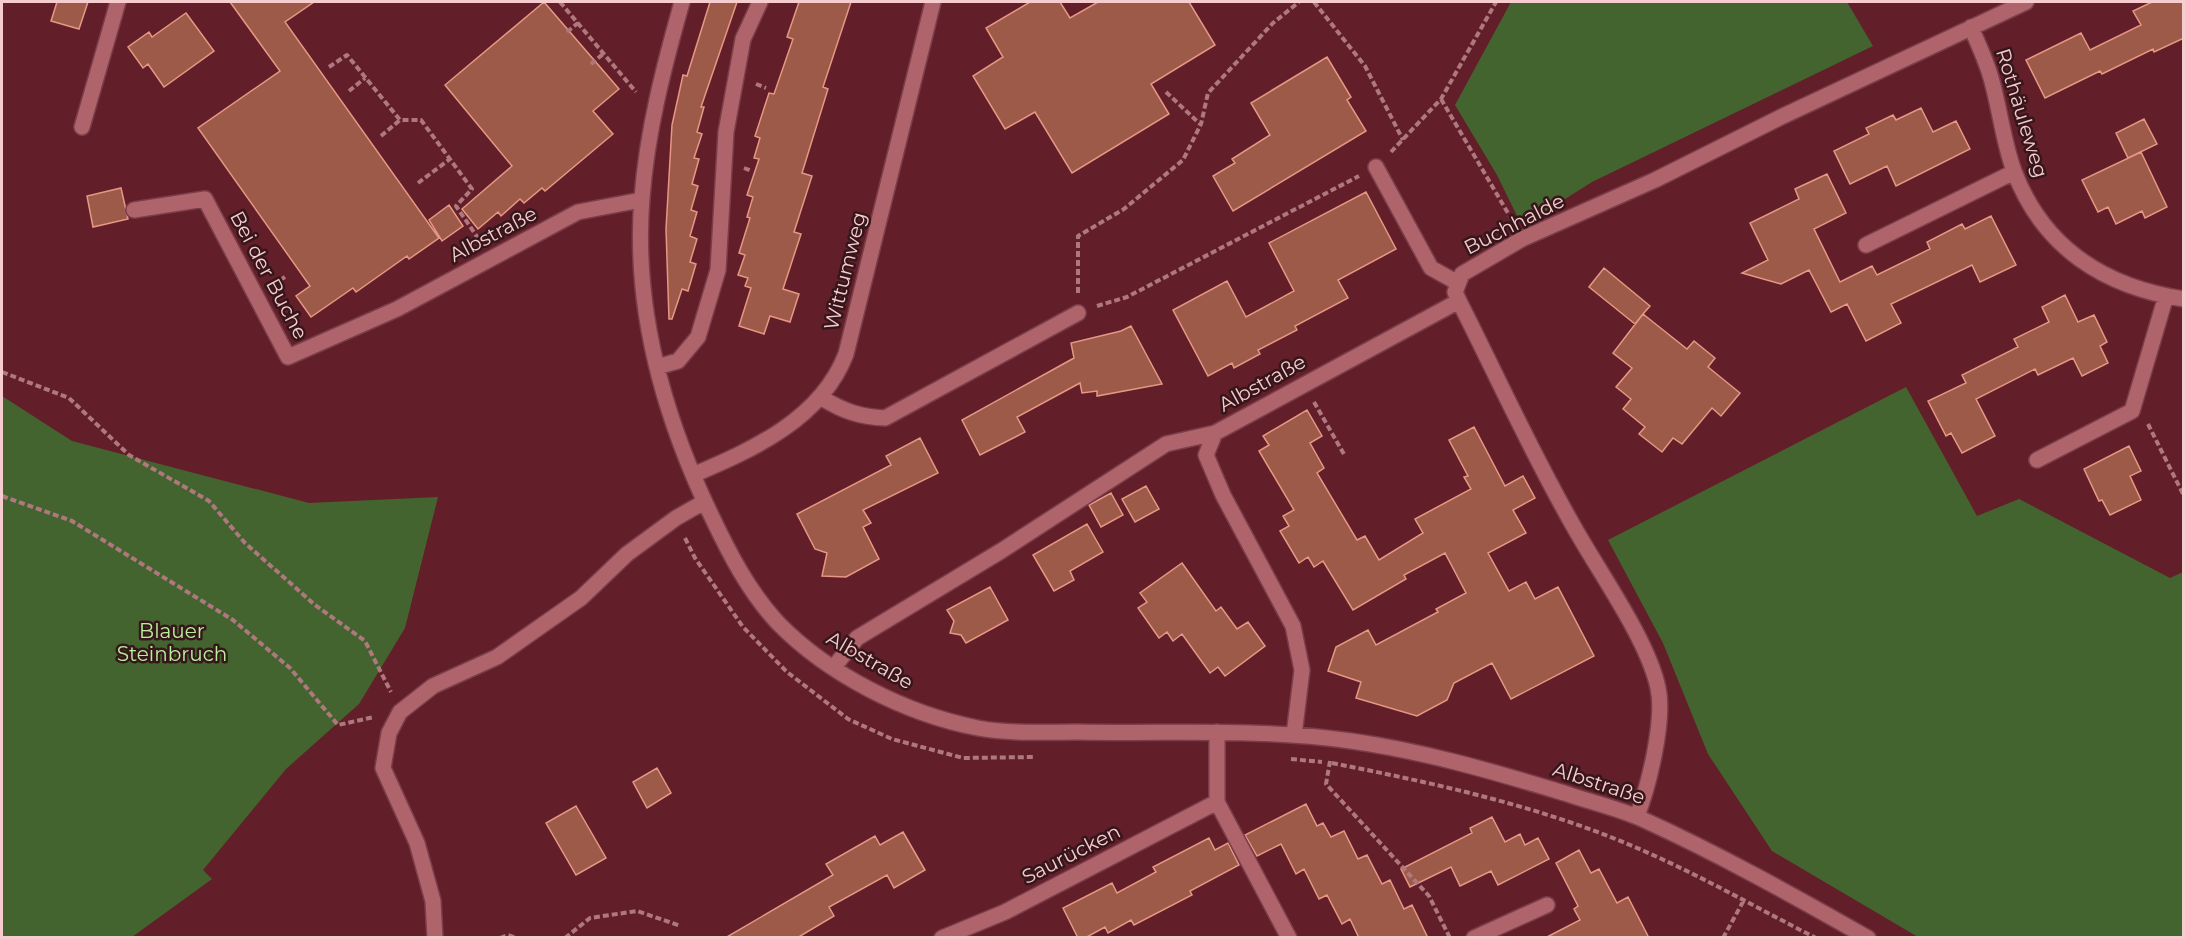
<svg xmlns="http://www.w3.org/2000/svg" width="2185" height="939" font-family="Montserrat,sans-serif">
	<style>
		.green { fill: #44642f }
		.building { fill: #9e5a49; stroke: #e69885; stroke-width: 1.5 }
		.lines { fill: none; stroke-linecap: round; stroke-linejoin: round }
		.minor-casing { stroke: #7a3d4a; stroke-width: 18 }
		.path { stroke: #af787e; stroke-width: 4; stroke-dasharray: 6 3; stroke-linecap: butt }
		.minor { stroke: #af636a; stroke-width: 15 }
		.labels { text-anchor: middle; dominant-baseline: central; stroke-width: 5; stroke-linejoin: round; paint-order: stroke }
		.street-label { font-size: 20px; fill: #f7ccce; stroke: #35161a }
		.park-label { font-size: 20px; fill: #b9ee9a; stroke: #35161a }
	</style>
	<rect width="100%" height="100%" fill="#631f29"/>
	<path class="green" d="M1511 2H1847L1873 46 1592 182 1522 226 1497 175 1455 105Z
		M1906 387 1977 516 2019 499 2170 578 2183 572V937H1918L1772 851 1708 754 1663 643 1608 540Z
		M2 396 72 441 309 503 438 497 405 628 359 704 286 769 203 870 212 879 132 937H2Z"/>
	<path class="building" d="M57 2H88L79 29 51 21Z
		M230 2H314L285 22 439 238 409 259 407 256 356 292 353 288 311 317 296 296 310 286 198 128 280 71Z
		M544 2 619 89 593 111 613 134 545 191 542 188 524 203 520 199 501 216 498 212 478 229 462 209 512 166 445 85Z
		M710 2H737L701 107H704L697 132 702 134 694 158 699 159 692 184 698 186 691 210 697 212 690 236 697 239 690 262 696 264 688 291 682 289 672 319H669L666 229 672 125 683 75 687 76Z
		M799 2H851L823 87 828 89 802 173 812 176 794 232 801 234 783 289 799 294 790 322 770 316 764 334 739 326 751 288 745 286 748 278 738 275 745 255 739 253 750 218 747 217 753 197 747 195 759 159 754 158 760 138 755 136 769 93 774 94 793 39 787 37Z
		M1030 2H1060L1070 18 1098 2H1189L1215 45 1151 84 1169 114 1072 173 1035 112 1005 129 973 76 1003 57 986 28Z
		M2152 2H2184V38L2154 52 2153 49 2102 74 2100 71 2045 98 2026 60 2081 33 2090 50 2141 25 2133 11Z
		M186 13 214 51 164 87 148 64 143 68 128 47 149 32 152 37Z
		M1327 57 1351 97 1347 100 1366 131 1233 211 1213 176 1235 163 1232 159 1270 135 1251 103Z
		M1921 108 1933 132 1956 121 1970 149 1896 186 1887 166 1850 184 1834 151 1869 134 1866 128 1893 115 1896 120Z
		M2144 119 2157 144 2128 158 2116 133Z
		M2141 152 2167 207 2145 218 2142 211 2116 224 2108 207 2098 212 2082 180Z
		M1827 174 1846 213 1814 229 1840 282 1872 266 1877 275 1930 249 1927 242 1962 224 1965 229 1991 216 2016 265 1980 282 1972 265 1891 304 1901 323 1866 341 1847 304 1831 312 1809 270 1781 284 1742 273 1768 260 1750 223 1799 199 1795 189Z
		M121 188 128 219 93 227 87 196Z
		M1366 192 1396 249 1338 280 1348 298 1295 326 1297 330 1258 350 1260 354 1234 368 1232 363 1208 376 1173 310 1227 281 1246 317 1294 291 1269 243Z
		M449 205 463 226 442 241 429 220Z
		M1604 268 1650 306 1643 314 1687 349 1694 341 1715 358 1708 367 1740 393 1721 416 1712 408 1682 444 1673 438 1662 452 1639 434 1645 427 1623 409 1631 399 1616 387 1632 368 1613 353 1643 314 1635 324 1589 287Z
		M2065 295 2078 322 2094 315 2107 342 2100 346 2108 363 2082 376 2073 358 2038 375 2035 369 1976 399 1995 436 1962 453 1951 433 1946 436 1928 401 1966 383 1962 375 2018 347 2014 339 2049 322 2042 307Z
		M1131 326 1162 384 1097 396V391L1082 393 1080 383 1017 417 1025 432 980 455 962 420 1074 358 1071 343 1121 331Z
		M1307 410 1322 436 1310 443 1324 468 1317 473 1357 540 1365 536 1379 560 1423 533 1415 519 1471 489 1464 477 1468 476 1449 440 1474 427 1505 486 1523 476 1535 498 1513 510 1526 533 1488 553 1509 591 1526 582 1535 599 1558 587 1594 656 1511 699 1492 663 1454 683 1447 700 1417 716 1356 698 1361 682 1328 671 1336 647 1368 630 1376 645 1438 612 1436 609 1466 593 1445 553 1404 575 1406 579 1353 610 1323 561 1314 567 1308 557 1299 563 1280 531 1289 526 1283 516 1294 510 1259 451 1269 445 1263 436Z
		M920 438 938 473 863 510 871 523 863 527 879 559 846 577 822 576 827 553 815 549 797 514 891 465 886 456Z
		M2129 446 2141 471 2130 476 2141 500 2110 515 2102 500 2099 501 2084 469Z
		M1146 486 1159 509 1135 522 1122 499Z
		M1111 493 1123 515 1101 527 1089 505Z
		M1087 524 1103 552 1070 571 1074 580 1054 591 1033 555Z
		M1182 563 1216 611 1221 607 1237 629 1248 622 1265 646 1225 676 1218 667 1210 673 1182 634 1173 641 1167 632 1159 638 1138 608 1147 602 1140 593Z
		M990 587 1008 620 966 643 961 635 950 633 954 621 947 610Z
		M657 768 671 793 647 808 633 782Z
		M1306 804 1317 826 1323 823 1331 837 1344 831 1358 859 1367 855 1382 884 1390 880 1404 909 1412 905 1428 938H1359L1350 919 1342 924 1327 895 1319 899 1304 869 1296 874 1281 844 1257 856 1245 835Z
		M576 806 606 858 576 875 546 823Z
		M1492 817 1505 842 1520 834 1525 845 1538 838 1549 859 1498 885 1491 871 1460 886 1451 867 1410 887 1401 869 1472 833 1470 828Z
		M903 832 925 870 894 888 887 875 829 907 834 916 797 938H725L833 875 826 864 875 836 880 845Z
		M1209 838 1215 850 1228 843 1239 865 1190 891 1192 895 1134 925 1131 920 1108 933 1105 927 1085 938H1078L1063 908 1112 883 1117 893 1156 872 1153 867Z
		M1579 850 1591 873 1599 869 1617 903 1628 897 1649 938H1545L1580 920 1574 909 1578 906 1556 863Z"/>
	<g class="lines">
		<g class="minor-casing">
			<path id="minor" d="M682 2C664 66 647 131 642 198 633 308 664 417 711 515 729 553 749 592 778 623 829 675 906 714 978 728 1010 734 1045 732 1078 732 1169 734 1261 728 1351 741 1423 751 1495 772 1564 793 1590 802 1617 808 1642 819 1719 854 1794 896 1868 938
				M1971 27C1978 44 1986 60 1991 78 2000 109 2003 141 2014 171 2043 248 2105 287 2184 299
				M82 127 118 2
				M1376 167 1431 268 1458 283
				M134 210 205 199 288 357 397 309 578 212 641 200
				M1866 245 2014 172
				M657 367 678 361 698 337 718 270 726 132 743 39 760 2
				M822 398C843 411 860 417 885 418L1078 313
				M2037 460 2132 411 2166 296
				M693 475C754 449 821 419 846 354L933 2
				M834 667 857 638 1001 551 1166 444 1215 433
				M1217 732V802L1289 938
				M1294 735 1302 670 1293 626 1223 495 1206 455 1215 433 1459 301
				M1637 816C1649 785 1665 720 1658 688 1648 640 1599 572 1574 527 1532 454 1497 376 1459 301L1455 292 1462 274 1522 239 1655 180 1781 117 2026 2
				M435 938 433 901 417 843 383 768 389 733 400 712 433 686 497 657 581 598 627 554 676 518 704 502
				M942 938 1005 912 1217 802
				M1474 938 1547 905"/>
		</g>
		<path class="path" d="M560 2 636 92
			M1314 2 1365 66 1403 140
			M567 32 578 23
			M591 64 603 54
			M329 67 347 55 400 120H421L472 189 456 206 480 241
			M756 84 766 88
			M349 91 365 78
			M1166 92 1200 124
			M1441 99 1512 220
			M381 136 400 120
			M1391 152 1441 99 1496 2
			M744 168 752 171
			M418 183 450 159
			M274 284 285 277
			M1078 293V236L1124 209 1183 160 1201 124 1208 93 1273 23 1299 2
			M1097 306 1127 297 1359 176
			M2 372 69 398 129 455 209 501 245 543 315 605 365 641 391 692
			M1314 402 1345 456
			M2148 424 2184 496
			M2 496 72 521 233 620 290 668 338 725 374 717
			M685 538 695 558 743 627 787 672 848 719 892 739 963 758 1034 757
			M1291 759 1322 762
			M1330 761 1326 784 1429 896 1450 938
			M1332 763C1438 784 1545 807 1644 851 1703 877 1759 909 1816 938
			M500 938 508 935 517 938
			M565 938 590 918 637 911 681 926
			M1723 938 1744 900"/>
		<use href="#minor" class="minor"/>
	</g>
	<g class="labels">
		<g class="street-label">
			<text transform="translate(2022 113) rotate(73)">Rothäuleweg</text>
			<text transform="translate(1514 224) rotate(-27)">Buchhalde</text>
			<text transform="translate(493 234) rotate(-28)">Albstraße</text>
			<text transform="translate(845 271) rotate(-76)">Wittumweg</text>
			<text transform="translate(269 275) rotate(62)">Bei der Buche</text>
			<text transform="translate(1262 383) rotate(-29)">Albstraße</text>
			<text transform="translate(870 660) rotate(30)">Albstraße</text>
			<text transform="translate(1599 783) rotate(18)">Albstraße</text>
			<text transform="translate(1071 854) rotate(-27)">Saurücken</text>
		</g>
		<g class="park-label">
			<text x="172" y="631">Blauer<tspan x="172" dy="23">Steinbruch</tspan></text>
		</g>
	</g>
	<rect width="2185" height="939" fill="none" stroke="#f7ccce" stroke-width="6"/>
</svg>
